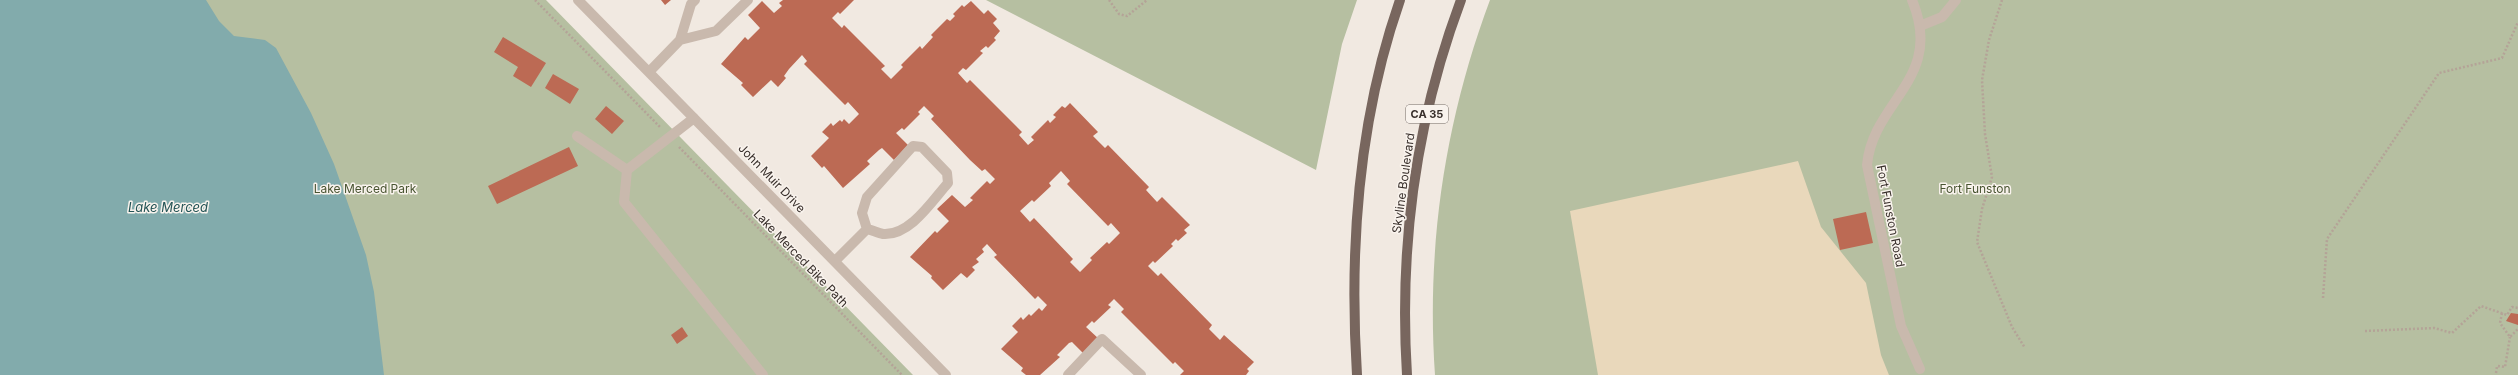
<svg xmlns="http://www.w3.org/2000/svg" width="2518" height="375" font-family="Inter,sans-serif">
	<style>
		.green { fill: #b6bfa1 }
		.sand { fill: #e9d8bb }
		.water { fill: #82abac }
		.building { fill: #bc6a54; fill-rule: evenodd }
		.lines { fill: none; stroke-linecap: round; stroke-linejoin: round }
		.path { stroke: #b4a397; stroke-width: 2.5; stroke-dasharray: 2 2; stroke-linecap: butt }
		.minor { stroke: #c9b9ad; stroke-width: 10 }
		.major { stroke: #78665e; stroke-width: 10 }
		.labels { text-anchor: middle; dominant-baseline: central; stroke-width: 3; stroke-linejoin: round; paint-order: stroke }
		.shield { fill: #f9f3ed; stroke: #726a65; stroke-width: 1 }
		.shield-label { font-size: 11px; font-weight: bold; fill: #382f2b }
		.street-label { font-size: 12px; fill: #382f2b; stroke: #f9f3ed }
		.park-label { font-size: 12px; fill: #485431; stroke: #f9f3ed }
		.water-label { font-size: 13px; font-style: italic; fill: #245456; stroke: #f9f3ed }
	</style>
	<rect width="100%" height="100%" fill="#f1e9e1"/>
	<path class="green" d="M0 0H546L913 375H0Z
		M986 0H1357L1342 44 1316 170Z
		M1490 0H2518V375H1435C1426 247 1445 120 1490 0Z"/>
	<path class="sand" d="M1798 161 1821 227 1866 283 1881 355 1889 375H1598L1570 211Z"/>
	<path class="water" d="M0 0H206L219 21 234 36 265 40 276 48 311 113 334 164 366 255 374 292 384 375H0Z"/>
	<path class="building" d="M661 0H671L665 5Z
		M783 0H854L840 14 838 12 832 18 842 28 844 25 885 66 881 69 891 79 903 67 901 65 920 46 922 49 933 37 931 35 947 19 950 21 955 16 953 14 962 5 964 7 971 1 984 14 988 10 997 19 993 23 1000 31 994 38 996 40 988 48 986 46 980 51 983 53 966 70 963 68 958 73 967 83 970 80 1022 132 1019 135 1028 145 1034 140 1031 137 1048 120 1050 123 1056 117 1053 115 1062 106 1065 108 1070 103 1098 132 1093 136 1105 148 1108 145 1149 187 1146 190 1157 202 1162 197 1190 225 1184 230 1187 233 1178 241 1176 239 1171 244 1173 246 1155 263 1153 261 1148 266 1158 276 1161 273 1212 325 1209 329 1220 340 1224 335 1254 362 1247 369 1249 371 1246 375H1180L1184 371 1175 362 1173 364 1121 312 1124 309 1114 299 1108 305 1111 307 1094 323 1092 321 1086 327 1099 339 1084 354 1072 342 1069 343 1057 355 1060 357 1040 375H1026L1021 371 1023 368 1001 349 1018 332 1012 326 1021 317 1023 320 1029 314 1031 316 1039 308 1042 311 1047 305 1038 296 1035 299 994 257 997 255 987 244 982 249 984 252 976 259 979 262 972 267 975 270 967 278 961 273 943 290 931 278 932 276 910 257 935 231 937 233 949 221 937 209 952 195 965 207 973 200 970 198 987 181 990 184 995 179 985 169 982 171 970 160 931 119 934 116 924 106 918 112 920 114 904 130 902 128 896 133 908 145 894 160 882 148 879 150 867 161 870 164 843 188 824 166 822 168 811 156 829 138 822 132 831 123 833 126 840 120 842 122 844 119 849 124 859 114 848 102 845 105 804 64 807 61 802 55 789 69 784 76 786 78 778 87 771 80 753 97 741 85 743 83 721 64 745 37 748 40 760 28 748 15 762 1 774 13 782 6 779 3ZM1061 171 1070 181 1067 184 1108 226 1111 223 1120 233 1109 244 1107 242 1090 258 1092 260 1080 272 1070 262 1073 259 1034 218 1030 222 1020 211 1032 200 1034 202 1051 186 1049 183Z
		M503 37 546 63 531 87 513 76 518 67 494 52Z
		M553 74 579 89 570 104 545 88Z
		M606 106 624 121 612 134 595 119Z
		M569 147 578 166 497 204 488 186Z
		M1866 212 1873 243 1840 250 1833 219Z
		M2511 313 2518 314V325L2506 321Z
		M682 327 688 336 677 344 671 335Z"/>
	<g class="lines">
		<path class="path" d="M535 0 660 127
			M1109 0 1119 14 1127 16 1147 0
			M2002 0 1989 40 1982 80 1985 134 1992 177 1982 209 1977 242 2012 327 2025 348
			M679 147 902 375
			M2323 298 2327 239 2439 73 2502 58 2518 22
			M2502 313 2500 323 2510 337 2518 329
			M2365 331 2434 328 2452 333 2481 306 2507 315 2512 307 2518 308
			M2496 373 2497 366 2505 367 2510 337"/>
		<path class="minor" d="M578 0 946 375
			M1912 0C1945 79 1873 100 1867 165L1901 326 1920 369
			M1920 26 1942 17 1956 0
			M680 40 716 31 748 0
			M649 72 680 40 691 4 695 0
			M694 118 627 170 624 202 763 375
			M577 136 627 170
			M913 146 922 147 947 173 948 183C932 201 910 236 883 234 878 233 872 230 867 229L862 213 867 197Z
			M835 261 867 229
			M1068 375 1102 339 1141 375"/>
		<path class="major" d="M1357 375C1349 249 1358 120 1400 0
			M1407 375C1399 248 1416 120 1461 0"/>
	</g>
	<g class="labels">
		<rect class="shield" x="1406" y="105" width="42" height="18" rx="3"/>
		<g class="shield-label">
			<text x="1427" y="114">CA 35</text>
		</g>
		<g class="street-label">
			<text transform="translate(772 178) rotate(46)">John Muir Drive</text>
			<text transform="translate(1403 183) rotate(-82)">Skyline Boulevard</text>
			<text transform="translate(1891 216) rotate(79)">Fort Funston Road</text>
			<text transform="translate(801 258) rotate(46)">Lake Merced Bike Path</text>
		</g>
		<g class="park-label">
			<text x="365" y="188">Lake Merced Park</text>
			<text x="1975" y="188">Fort Funston</text>
		</g>
		<g class="water-label">
			<text x="168" y="207">Lake Merced</text>
		</g>
	</g>
</svg>
